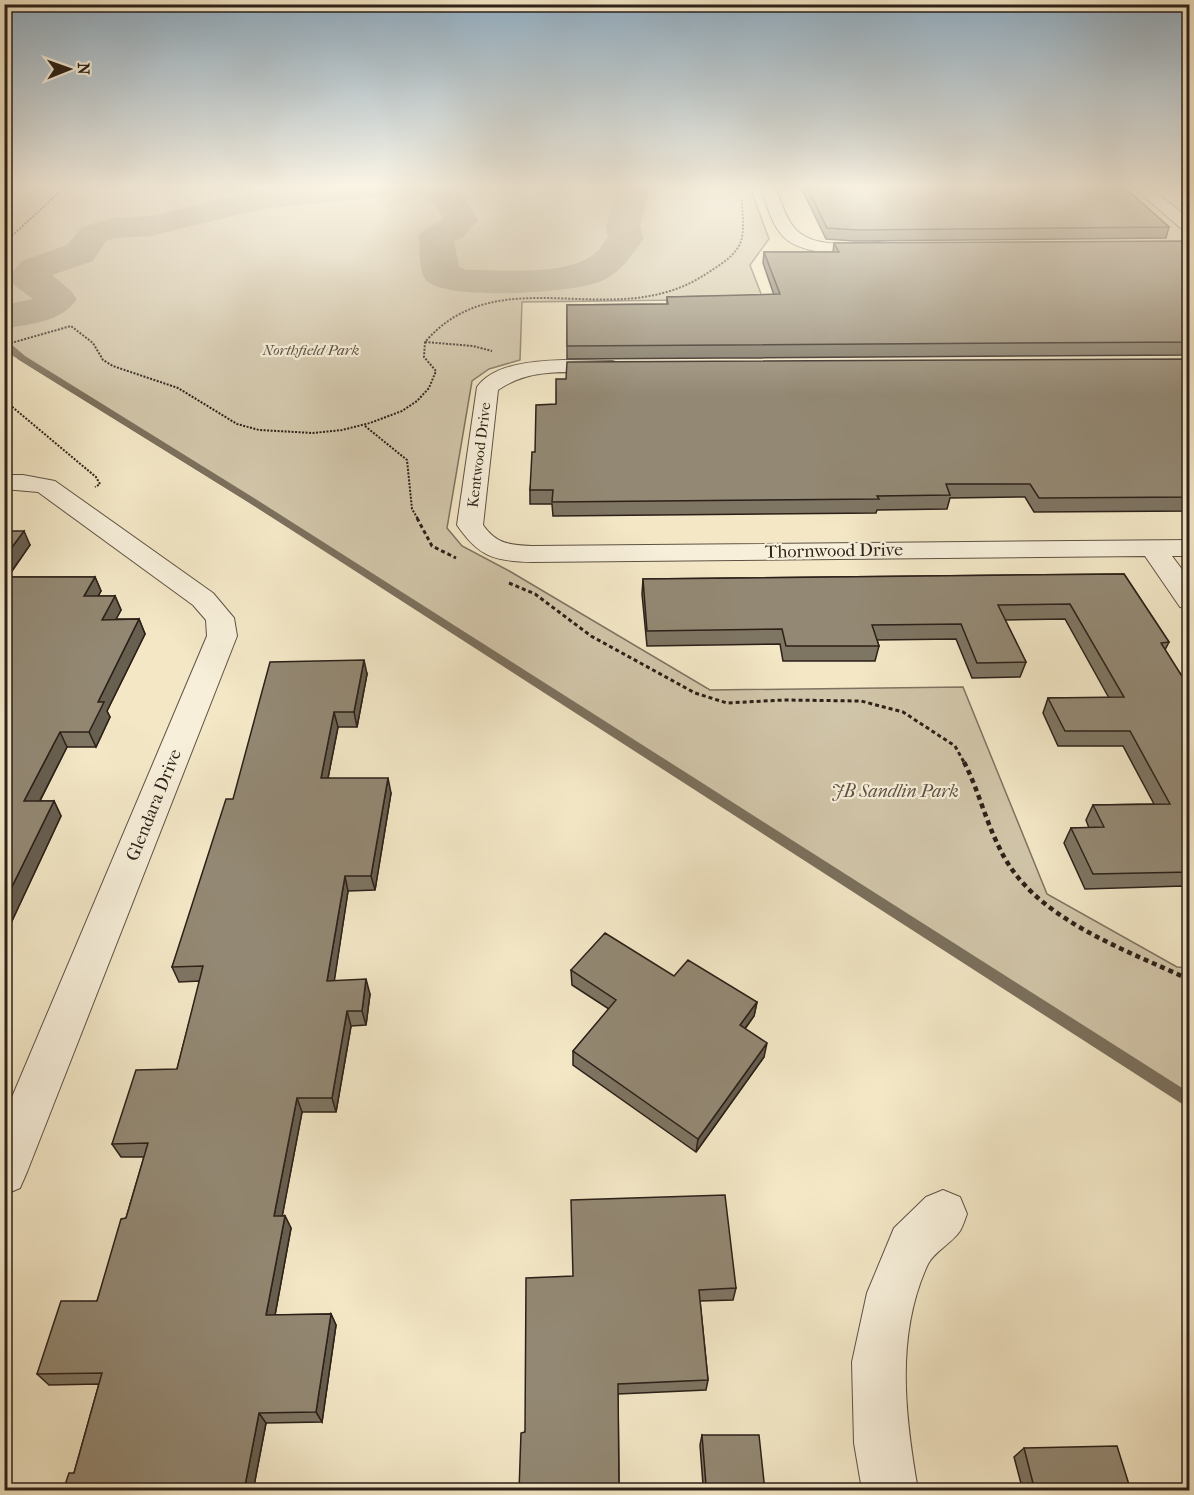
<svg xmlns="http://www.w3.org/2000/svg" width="1194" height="1495" font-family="'IM FELL French Canon',serif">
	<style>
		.green { fill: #d1c5a9; stroke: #7e7361; stroke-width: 1.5 }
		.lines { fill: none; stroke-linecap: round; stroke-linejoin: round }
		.stream { fill: #7b705d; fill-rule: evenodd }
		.river { fill: #afa48b; fill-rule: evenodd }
		.street-casing { stroke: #5e5244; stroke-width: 2 }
		.path-far2 { stroke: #2c2119; stroke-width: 2; stroke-dasharray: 2 1.5; stroke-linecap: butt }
		.path-far1 { stroke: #2c2119; stroke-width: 3; stroke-dasharray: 4 3; stroke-linecap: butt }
		.path { stroke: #2c2119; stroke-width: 4.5; stroke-dasharray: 5 4; stroke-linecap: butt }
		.street { fill: #f7efda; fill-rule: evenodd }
		.wall { fill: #7e7563; stroke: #2c2119; stroke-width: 1.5 }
		.shaded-wall { fill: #675f50; stroke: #2c2119; stroke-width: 1.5 }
		.building { fill: #938873; stroke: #2c2119; stroke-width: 1.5 }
		.labels { text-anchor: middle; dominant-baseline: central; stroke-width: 4.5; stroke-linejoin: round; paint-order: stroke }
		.far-park-label { font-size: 15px; font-style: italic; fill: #5e5244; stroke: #f7efda }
		.far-street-label { font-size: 15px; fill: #2c2119; stroke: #f7efda }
		.street-label { font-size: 18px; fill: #2c2119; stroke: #f7efda }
		.park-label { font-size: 18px; font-style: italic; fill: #5e5244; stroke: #f7efda }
	</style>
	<rect width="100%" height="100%" fill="#f3e7c6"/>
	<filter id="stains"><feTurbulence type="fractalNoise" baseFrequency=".00333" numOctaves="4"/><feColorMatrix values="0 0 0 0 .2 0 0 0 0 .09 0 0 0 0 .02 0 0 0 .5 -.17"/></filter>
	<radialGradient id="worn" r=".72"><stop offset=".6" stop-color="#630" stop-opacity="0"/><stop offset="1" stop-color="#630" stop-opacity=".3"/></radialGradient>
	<path class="green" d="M4 187H750L769 239 750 265 763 299 522 302 520 360 489 369 472 381 447 528 462 546 511 572 710 690 963 687 1047 894 1177 967 1189 968V1102L442 622 5 350Z"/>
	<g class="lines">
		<path class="stream" d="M4 338 25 356 254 498 1190 1093V1109L248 502 19 360 4 345Z"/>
		<path class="river" d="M286 187H396L391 194 380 197 262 209 151 236 116 238 106 241 93 261 52 275 71 291 77 299C60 323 32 323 4 329V305L33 299 14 285 8 277 22 261 67 245 82 227 113 218 151 216 262 189Z
			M413 187H454L464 197 478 220 462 238 454 241 459 267 466 270C503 269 562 277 593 255 599 251 604 243 608 237L606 227 618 187H650L640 227 644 238C631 256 620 274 599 282 571 293 448 301 427 281 418 272 420 248 419 236 425 226 435 226 443 218 434 198 423 201 413 187Z"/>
		<g class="street-casing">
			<path id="street" d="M761 187H775C781 200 784 215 793 226 810 250 854 243 879 242L885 243 888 247 885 251 879 252C851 253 800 258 781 234 770 220 766 203 761 187Z
				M1133 187H1149L1190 219V233L1184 231Z
				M563 360 612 361 619 363 622 367 619 371 612 373C573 373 532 366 498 390L483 525C496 544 510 545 532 546L1190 540V556H1172L1190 580V609L1180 607 1145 556 532 562C494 561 479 557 457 525L477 387C494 363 537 361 563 360Z
				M4 475H23L55 481 213 593 234 618 237 636 27 1172 20 1188 4 1195V1116L207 636 206 620 193 605 38 492 4 489Z
				M943 1190 960 1197 967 1214C965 1219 963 1226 960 1231 952 1243 935 1251 928 1264 895 1335 905 1416 918 1490H862L854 1443 852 1362 867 1293 894 1228 926 1197Z"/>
		</g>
		<path class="path-far2" d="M4 243 65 187
			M425 342 473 346 492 351
			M4 345 71 326 93 343 103 360 113 366 178 388 237 424 259 430 313 433 342 430 370 423 402 411 417 401 429 388 436 371 424 357 425 342C489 268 582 315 663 293 682 288 696 281 712 270 723 263 737 254 741 241 745 228 742 213 742 200
			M4 400 96 477 100 484 95 487
			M365 426 407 460 412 509 418 519"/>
		<path class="path-far1" d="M417 518 432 546 456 558
			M509 583 535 594 591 636 695 693 727 703 784 700 861 701 903 712 955 746 965 764"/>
		<path class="path" d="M964 762C978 789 985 819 999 847 1032 919 1123 948 1190 980"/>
		<use href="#street" class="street"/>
	</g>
	<path class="wall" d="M801 187H1124L1169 227 1166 238 855 241 826 239Z
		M1181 187H1190V193Z
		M834 243 1190 245V355L567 359V305L667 304V297L774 295 763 263 764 252H833Z
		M1190 359V511L1034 512 1025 497 950 498 947 509 877 510 876 513 553 516 552 504H530V490L535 452 556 404Z
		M4 521 10 531 30 545 8 577H95L101 591 98 596H115L121 610 116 619H139L145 634 107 711 110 717 96 747H67L40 801H54L61 816 4 938Z
		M1124 574 1169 642 1165 650 1190 689V895L1184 886 1085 889 1064 843 1071 828H1089L1086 820 1093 805 1154 804 1123 746H1058L1043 713 1048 698H1109L1065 619 1005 620 1026 662 1020 677 972 678 956 639 877 640 879 646 875 661H783L780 644 647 646 642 594 643 579Z
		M367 674 357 727H338L328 778 391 793 375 890 348 891 334 981 370 994 366 1025 351 1026 336 1112H302L282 1216H285L291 1228 275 1315 331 1314 336 1325 322 1422 266 1423 253 1491H63L74 1473 99 1384 49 1385 37 1374 97 1301 126 1218 144 1157H121L112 1144 177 1069 200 981 179 982 172 967 233 799Z
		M571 970 674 976 757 1002 754 1016 745 1029 764 1057 696 1152 573 1065V1051L609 1009 572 985Z
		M573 1276 736 1288 733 1300 700 1301 708 1380 706 1390 618 1394 619 1486 703 1485 700 1445 702 1435 765 1491H519L525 1432Z
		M1024 1448 1131 1491H1023L1014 1457Z"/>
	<path class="shaded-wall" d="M6 521 12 535 4 544V523Z
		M24 531 30 545 4 582V558Z
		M95 577 101 591 90 610 84 596Z
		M115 596 121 610 108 634 102 620Z
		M139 619 145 634 107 711 110 717 96 747 89 732 98 702Z
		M364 660 367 674 357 727 354 712Z
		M334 712 338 727 325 793 321 778Z
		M60 732 67 747 32 816 24 801Z
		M388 778 391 793 375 890 371 876Z
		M54 801 61 816 4 938V903Z
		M345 876 348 891 332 996 327 981Z
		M366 979 370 994 366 1025 362 1011Z
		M757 1002 754 1016 737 1039 740 1025Z
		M347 1011 351 1026 336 1112 332 1098Z
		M767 1043 764 1057 696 1152 698 1139Z
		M297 1098 302 1112 280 1228 274 1216Z
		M285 1216 291 1228 273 1326 266 1315Z
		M331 1314 336 1325 322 1422 316 1412Z
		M259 1413 266 1423 253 1491H244Z"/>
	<path class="building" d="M807 187H1124L1169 227 857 230 827 228Z
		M1185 241 1190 245V342L567 346V305L668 304 667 297 780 294 764 252H839L834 243Z
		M1190 359V497L1039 498 1030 484H946L950 495 877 496 879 499 552 502 553 490H530L532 452H535L536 405 556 404V379H566L567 362Z
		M4 531H24L4 558Z
		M1124 574 1169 642 1161 643 1190 689V872L1093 874 1071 828 1104 827 1093 805 1170 804 1130 731H1065L1048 698 1124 697 1070 604 998 605 1026 662 977 663 961 624 872 625 879 646H786L782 629 647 631 643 579Z
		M4 577H95L84 596H115L102 620 139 619 98 702H104L89 732H60L24 801H54L4 903Z
		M364 660 354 712H334L321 778H388L371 876H345L327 981 366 979 362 1011H347L332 1098H297L274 1216H285L266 1315 331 1314 316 1412 259 1413 244 1491H63L69 1473H74L102 1373 37 1374 61 1301H97L121 1219 126 1218 148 1143 112 1144 136 1070 177 1069 203 966 172 967 226 799H233L270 662Z
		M605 933 674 976 688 960 757 1002 740 1025 767 1043 698 1139 573 1051 616 1000 571 970Z
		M725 1195 736 1288 699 1290 708 1380 618 1384 619 1486 706 1485 702 1435H759L765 1491H519L521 1433 525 1432 526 1278 573 1276 571 1200Z
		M1117 1446 1131 1491H1035L1024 1448Z"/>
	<linearGradient id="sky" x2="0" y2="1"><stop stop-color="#91aec3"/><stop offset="0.47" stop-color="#faf4e5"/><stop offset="1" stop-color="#faf4e5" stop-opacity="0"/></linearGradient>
	<rect width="1194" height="396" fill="url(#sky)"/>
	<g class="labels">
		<g class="far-park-label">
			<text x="311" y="350">Northfield Park</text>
		</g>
		<g class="far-street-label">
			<text transform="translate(479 455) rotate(-83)">Kentwood Drive</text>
		</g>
		<g class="street-label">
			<text transform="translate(834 551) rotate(-1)">Thornwood Drive</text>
			<text transform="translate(154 805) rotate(-68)">Glendara Drive</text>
		</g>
		<g class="park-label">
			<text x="895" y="791">JB Sandlin Park</text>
		</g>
	</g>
	<rect width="1194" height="1495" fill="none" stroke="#f3e7c6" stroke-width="24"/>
	<rect x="6" y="6" width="1182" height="1483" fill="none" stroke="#2c2119" stroke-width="3"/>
	<rect x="12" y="12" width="1170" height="1471" fill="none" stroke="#2c2119" stroke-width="1.5"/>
	<g transform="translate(69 69) rotate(89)" stroke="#f7efda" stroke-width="4.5" paint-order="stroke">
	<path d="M0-4.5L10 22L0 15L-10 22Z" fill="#2c2119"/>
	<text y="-9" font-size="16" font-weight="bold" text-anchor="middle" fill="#2c2119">N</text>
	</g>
	<rect width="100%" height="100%" filter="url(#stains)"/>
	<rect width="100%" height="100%" fill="url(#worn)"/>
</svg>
